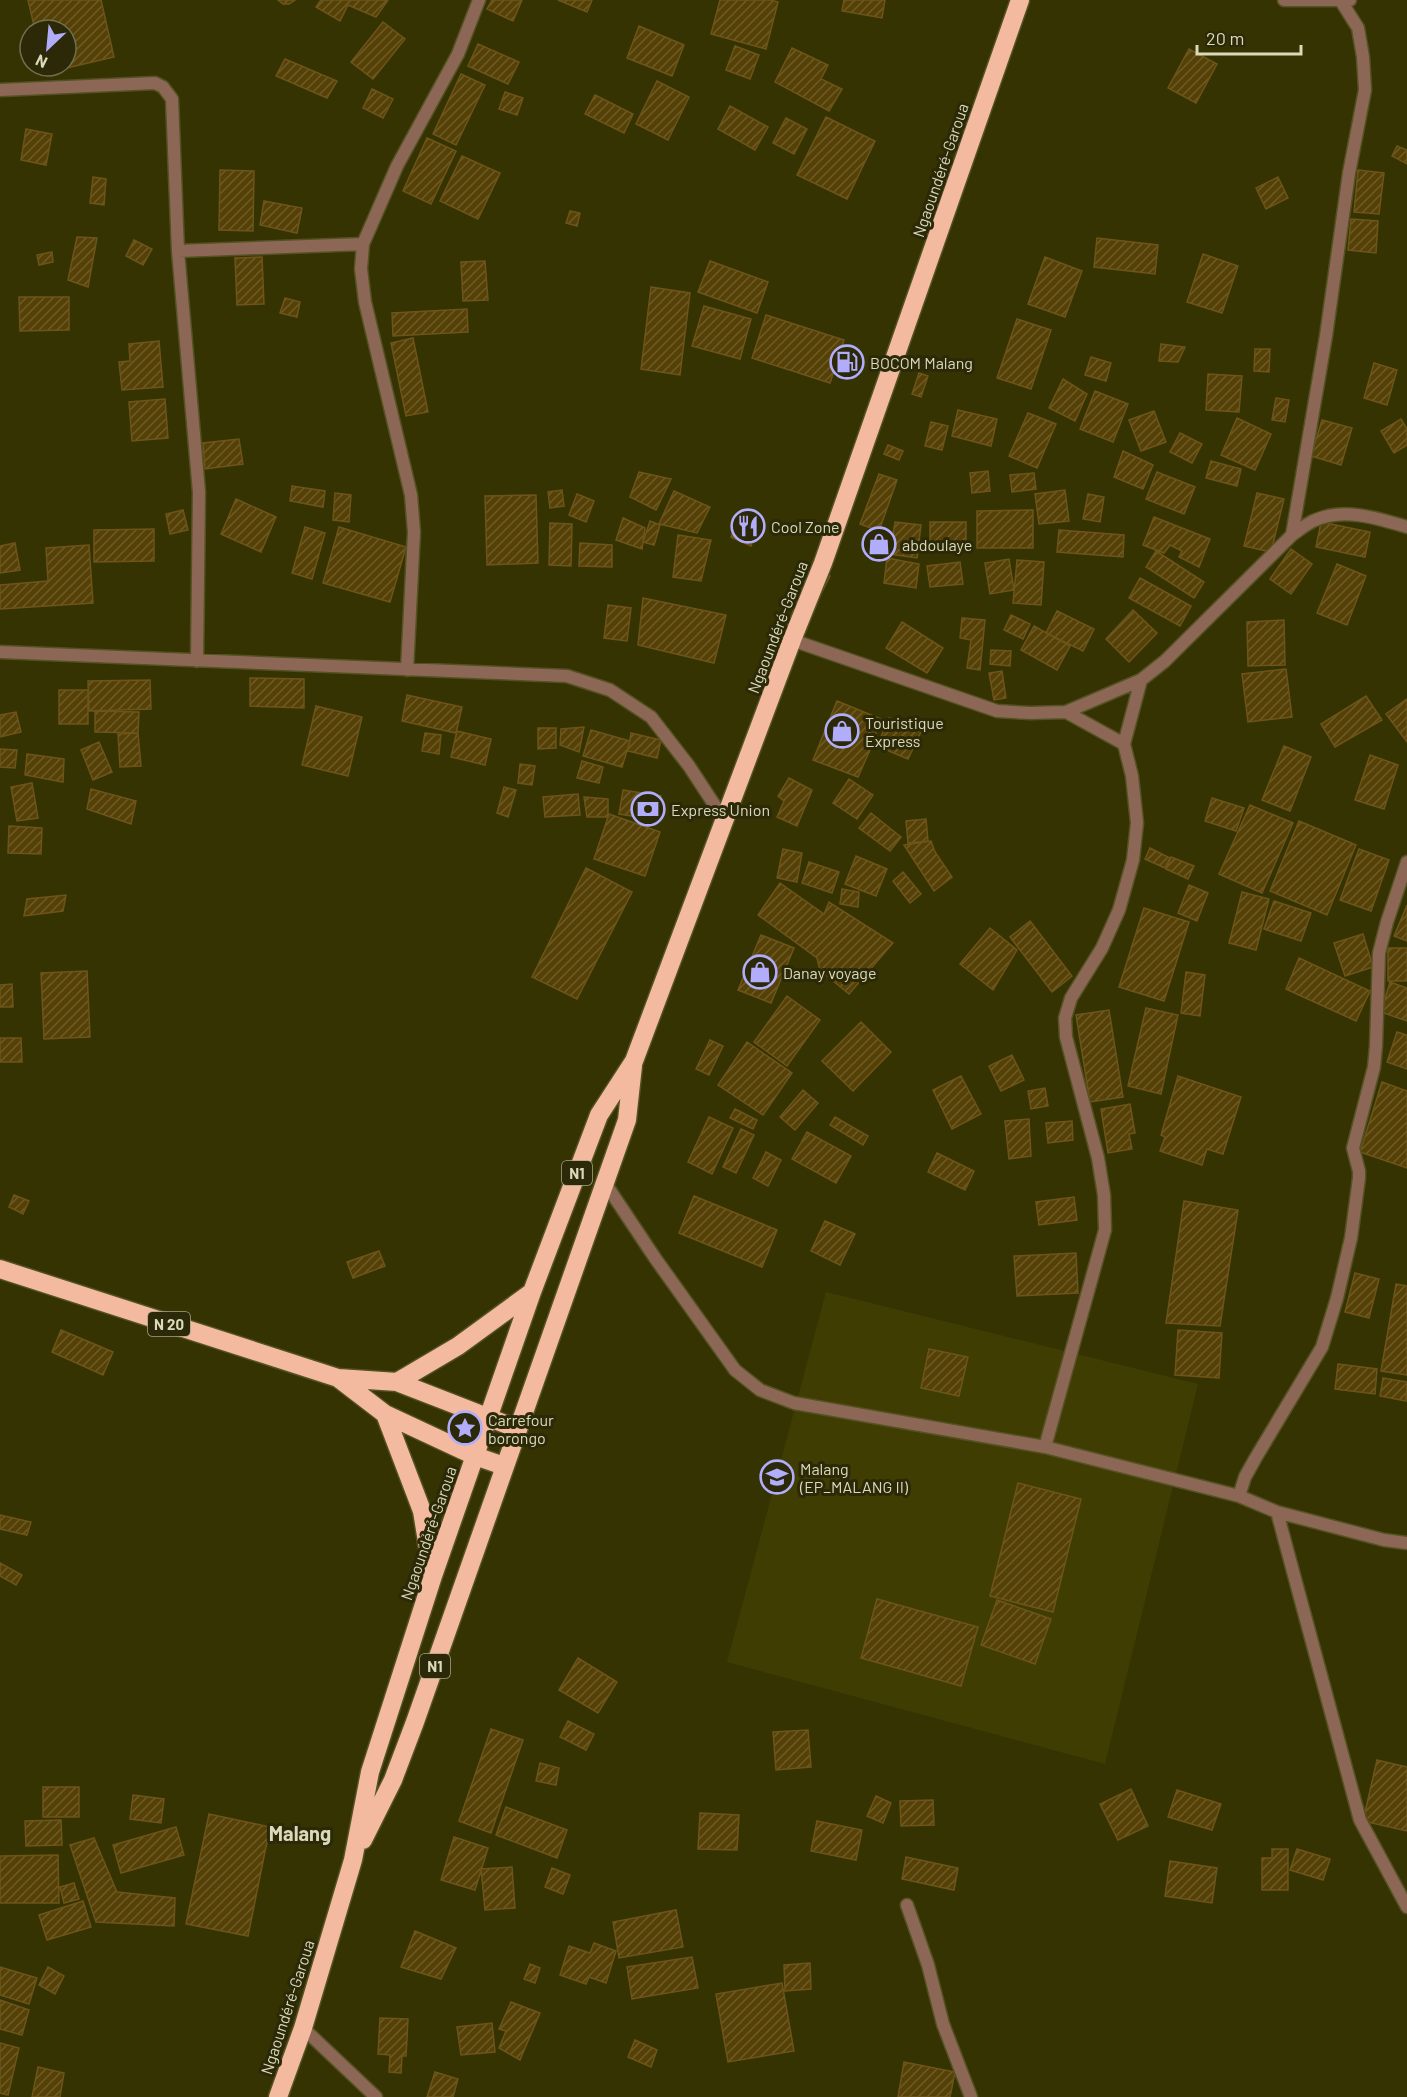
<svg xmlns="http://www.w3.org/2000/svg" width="1407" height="2097" font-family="Barlow,sans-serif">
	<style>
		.built { fill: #403d03 }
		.building { fill: url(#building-hatch); stroke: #6d551a; stroke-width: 1.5 }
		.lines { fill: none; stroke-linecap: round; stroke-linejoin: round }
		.street-casing { stroke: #545123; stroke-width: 15 }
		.highway-casing { stroke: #545123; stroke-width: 21 }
		.street { stroke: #8d6755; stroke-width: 12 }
		.highway { stroke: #f3ba9f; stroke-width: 18 }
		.labels { text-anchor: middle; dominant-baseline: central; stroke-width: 6; stroke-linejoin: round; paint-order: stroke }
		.shield { fill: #2b2908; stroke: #a6a585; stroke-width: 1.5 }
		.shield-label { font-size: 15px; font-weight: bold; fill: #dadabb }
		.street-label { font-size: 16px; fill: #dadabb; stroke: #2b2908 }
		.poi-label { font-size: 16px; fill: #dadabb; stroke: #2b2908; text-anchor: start }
		.quarter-label { font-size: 20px; font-weight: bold; fill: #dadabb; stroke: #2b2908 }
	</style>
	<defs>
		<pattern id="building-hatch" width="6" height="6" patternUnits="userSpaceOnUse" patternTransform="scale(1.5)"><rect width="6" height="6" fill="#554005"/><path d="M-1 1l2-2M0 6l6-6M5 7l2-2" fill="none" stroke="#6d5b28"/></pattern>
	</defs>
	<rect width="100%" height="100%" fill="#363302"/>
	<path class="built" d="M826 1292 1198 1384 1105 1764 727 1662Z"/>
	<path class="building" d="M28 0H101L114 57 45 73 43 66H66V30H35Z
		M278 0H295L289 4H283Z
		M321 0H388L376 17 348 5 340 21 316 7Z
		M492 0H522L513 21 487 9Z
		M558 0H592L587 12Z
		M720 0H770L778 2 766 49 711 34Z
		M844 0H885L882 18 842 11Z
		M383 22 405 39 373 79 351 62Z
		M639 26 684 45 672 76 627 58Z
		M478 44 519 62 508 84 468 66Z
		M735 46 759 55 750 79 726 70Z
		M792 48 828 65 821 79 842 89 829 111 775 82Z
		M1189 49 1217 64 1196 103 1168 88Z
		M285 59 337 81 327 98 276 76Z
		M461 74 485 85 456 145 433 134Z
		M657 81 689 97 668 140 636 124Z
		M372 89 393 99 383 118 363 108Z
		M505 92 523 98 517 115 499 109Z
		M595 95 633 114 624 133 585 114Z
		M730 106 768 127 755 150 718 129Z
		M826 117 875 141 847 199 797 175Z
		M786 118 807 129 794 154 773 143Z
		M26 129 52 134 46 165 21 160Z
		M427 138 456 151 431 204 403 191Z
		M1397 146 1407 150V164L1392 156Z
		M462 156 500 173 478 219 440 201Z
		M220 170 254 171 253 231 219 230Z
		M1358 170 1384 173 1379 214 1354 212Z
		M93 177 106 179 104 205 90 203Z
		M1278 177 1288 198 1266 209 1256 188Z
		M264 201 302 208 297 233 260 225Z
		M570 211 580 213 577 226 566 223Z
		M1351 219 1378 221 1376 253 1348 250Z
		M77 237 97 238 88 287 68 280Z
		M1097 238 1158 245 1155 274 1094 267Z
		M134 240 152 249 143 265 126 256Z
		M52 252 53 262 39 265 37 255Z
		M1203 254 1238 266 1222 313 1187 302Z
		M262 257 264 304 237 305 235 258Z
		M1045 257 1082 271 1065 317 1028 304Z
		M485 261 488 300 463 301 461 262Z
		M710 261 768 282 757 313 698 292Z
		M651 287 690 293 680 375 641 369Z
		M19 297H69V330L20 331Z
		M285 298 300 302 297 317 280 313Z
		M704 306 751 319 740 359 692 346Z
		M467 309 468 332 393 336 392 313Z
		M766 315 844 340 830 383 752 358Z
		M1017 319 1051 330 1031 389 997 378Z
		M413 338 428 412 406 416 391 343Z
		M159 341 163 387 122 390 119 362 130 361 129 344Z
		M1161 344 1185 347 1178 362 1159 361Z
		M1255 349H1270L1269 372 1254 371Z
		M1091 357 1111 363 1106 381 1085 375Z
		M927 358 939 364 935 371 923 365Z
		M1374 363 1397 370 1387 405 1364 398Z
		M919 373 928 376 921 397 912 394Z
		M1208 374 1242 376 1239 412 1206 410Z
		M1063 379 1087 394 1075 421 1049 408Z
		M1095 391 1128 404 1113 442 1080 429Z
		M1276 398 1289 400 1285 422 1272 420Z
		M165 399 168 438 132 441 129 402Z
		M958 410 997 419 991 446 952 436Z
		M1154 411 1166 442 1141 451 1129 420Z
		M1028 413 1056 424 1037 468 1009 456Z
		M1237 418 1271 434 1255 470 1221 455Z
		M1401 419 1407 429V445L1394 453 1381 431Z
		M1322 420 1352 428 1341 465 1311 456Z
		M931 422 948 426 942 450 925 446Z
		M1180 433 1202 444 1192 463 1170 452Z
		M239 439 243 464 205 469 203 443Z
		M888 445 903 451 899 460 884 454Z
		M1123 451 1153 465 1143 489 1114 477Z
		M1211 461 1241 469 1237 486 1206 478Z
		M988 471 990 491 972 493 970 473Z
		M639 472 671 479 656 510 630 497Z
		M1157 472 1195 487 1184 514 1146 499Z
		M1034 473 1036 489 1012 492 1010 475Z
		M879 474 897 480 879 531 860 524Z
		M292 486 325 491 323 507 290 501Z
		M562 490 564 506 550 508 548 492Z
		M1065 490 1069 521 1039 524 1035 494Z
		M674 491 710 507 697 533 659 524Z
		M335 493 351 495 349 522 333 520Z
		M1257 493 1284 499 1271 552 1244 546Z
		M577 494 594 501 586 522 569 515Z
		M1088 494 1104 497 1100 522 1083 519Z
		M536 495 538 563 487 565 485 496Z
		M236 499 276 517 261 552 221 534Z
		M183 510 188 530 170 534 166 514Z
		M1033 510V548H977V511Z
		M740 513 760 522 751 546 731 537Z
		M1154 517 1210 539 1199 567 1179 557 1182 551 1170 545 1164 553 1143 545Z
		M623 518 645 528 642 549 616 540Z
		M650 521 660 525 654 545 643 542Z
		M895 522 921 525 917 558 890 554Z
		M930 522H966V545L930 544Z
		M1321 522 1370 532 1365 557 1316 547Z
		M550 523 572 524 571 566 549 565Z
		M305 527 325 533 312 579 292 573Z
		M339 527 406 547 390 602 323 583Z
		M154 529V561L94 562V530Z
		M1059 530 1124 535 1123 557 1057 552Z
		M678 535 711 540 701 581 673 577Z
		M869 537H883V549H869Z
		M15 543 20 570 0 573V546Z
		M580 543 612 545V567L579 566Z
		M89 545 93 603 0 609V585L48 581 46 548Z
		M1291 549 1312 564 1291 594 1270 579Z
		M1156 551 1204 582 1194 598 1146 567Z
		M887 558 919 564 916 588 884 583Z
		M1009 559 1014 590 990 594 985 563Z
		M1017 560 1044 562 1041 605 1013 603Z
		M960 562 963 584 930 587 927 566Z
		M1337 564 1366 576 1347 625 1317 613Z
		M823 572 830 576 822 592 815 588Z
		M1140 578 1191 606 1180 626 1129 598Z
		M643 598 726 615 714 663 638 645Z
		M608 605 631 608 627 641 604 638Z
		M1133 610 1157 633 1129 662 1106 639Z
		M1057 611 1094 629 1083 651 1046 633Z
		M1011 615 1030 624 1023 639 1004 630Z
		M962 618 985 620 980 670 967 668 971 640 960 638Z
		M1284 620 1285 665 1248 666 1247 622Z
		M902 622 943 648 927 673 886 648Z
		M1034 626 1070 646 1057 670 1021 650Z
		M991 650 1011 651 1010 666 990 664Z
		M1286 669 1292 717 1248 722 1242 674Z
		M1002 671 1006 698 994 700 989 673Z
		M250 678 304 679V708L250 706Z
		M150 680 151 709 89 711 88 681Z
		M59 690H88V724H59Z
		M407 695 462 707 456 733 402 721Z
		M1366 696 1382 720 1335 747 1321 724Z
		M1407 699V742L1386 714Z
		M837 701 881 719 870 750 858 777 813 760Z
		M316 706 362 717 348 776 302 765Z
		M95 711 139 712 138 733 95 732Z
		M16 712 21 732 0 737V715Z
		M889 718 921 732 908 759 877 746Z
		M584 727 579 752 560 745 561 729Z
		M538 728H556V748L538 749Z
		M591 730 630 741 622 767 583 756Z
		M457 731 491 739 485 765 451 757Z
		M138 733 141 766 120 767 118 734Z
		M425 733 441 735 439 754 422 751Z
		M631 733 661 740 657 758 628 751Z
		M99 742 112 772 93 780 81 750Z
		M1284 746 1311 757 1290 811 1262 800Z
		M0 749 17 750 15 768 0 767Z
		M27 754 64 759 63 782 25 775Z
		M1370 755 1398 765 1384 809 1355 800Z
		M582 761 603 767 599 783 577 778Z
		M520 764 535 766 532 785 518 783Z
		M789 778 812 790 797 826 777 817 784 801 778 796Z
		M849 779 873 795 857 819 833 803Z
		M32 783 38 818 17 821 11 787Z
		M504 787 516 790 508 817 497 813Z
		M91 789 136 801 131 824 87 809Z
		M623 790 661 796 658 820 619 814Z
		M578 794 580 815 545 817 543 797Z
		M584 797 608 799V817H587Z
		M1212 798 1244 808 1236 831 1205 821Z
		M1250 805 1293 823 1262 893 1219 874Z
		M871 813 901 837 890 851 859 828Z
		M609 814 660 832 645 876 594 859Z
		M926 819 928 841 908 843 906 821Z
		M1299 821 1356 845 1327 915 1270 891Z
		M9 826 42 828 41 854 8 853Z
		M931 841 935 852 952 877 934 891 904 845Z
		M1150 848 1170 858 1165 868 1145 859Z
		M783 849 802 853 797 882 777 878Z
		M1359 849 1389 860 1371 911 1340 900Z
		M856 856 887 869 876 896 845 884Z
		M1171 857 1194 866 1188 879 1166 869Z
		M809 862 839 872 832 893 802 883Z
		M586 868 632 892 577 999 532 977Z
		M903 872 921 894 910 903 893 881Z
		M780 883 824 914 829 902 893 943 849 994 820 970 817 958 758 915Z
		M1189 885 1208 893 1197 921 1178 913Z
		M842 889 859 892 858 907 840 904Z
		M1242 892 1269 899 1256 950 1229 943Z
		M66 895 63 911 24 916 27 899Z
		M1274 901 1311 913 1301 941 1264 929Z
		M1407 905V941L1394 936Z
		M1144 908 1189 922 1164 1001 1119 987Z
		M1030 921 1072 976 1052 992 1010 937Z
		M990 928 1017 950 993 990 960 964Z
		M1363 934 1373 967 1345 976 1334 943Z
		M761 935 794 948 771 1003 738 990Z
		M1388 948H1407V981H1388Z
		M1299 958 1370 991 1356 1021 1286 989Z
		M87 971 90 1037 44 1039 41 973Z
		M1186 972 1205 975 1200 1016 1181 1013Z
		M1390 982 1407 988V1021L1381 1012Z
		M12 984 13 1007H0V985Z
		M787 996 820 1020 787 1066 754 1042Z
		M1146 1008 1178 1015 1161 1094 1128 1086Z
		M1109 1010 1123 1097 1090 1102 1076 1015Z
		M861 1022 891 1052 853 1091 822 1061Z
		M1397 1032 1407 1035V1069L1387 1062Z
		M0 1038H21L22 1062H0Z
		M710 1040 723 1046 709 1075 696 1069Z
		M747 1042 792 1073 763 1115 718 1085Z
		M1012 1055 1024 1080 1001 1091 989 1066Z
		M961 1076 981 1114 952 1129 933 1090Z
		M1178 1076 1241 1097 1223 1154 1207 1149 1202 1165 1160 1151 1165 1137 1161 1135Z
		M1382 1082 1407 1091V1168L1360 1152Z
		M1045 1088 1048 1106 1031 1109 1028 1091Z
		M803 1090 818 1103 795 1130 780 1117Z
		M1130 1104 1135 1133 1129 1134 1132 1149 1108 1153 1101 1109Z
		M735 1109 757 1120 753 1129 730 1118Z
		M709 1117 733 1128 712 1174 688 1162Z
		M835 1117 868 1136 863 1145 830 1125Z
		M1029 1119 1031 1156 1009 1159 1005 1121Z
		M1072 1121 1073 1140 1048 1143 1046 1123Z
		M741 1129 754 1135 736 1173 723 1167Z
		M807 1132 851 1156 836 1183 792 1159Z
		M766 1152 781 1160 768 1186 753 1178Z
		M937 1153 974 1171 965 1190 928 1172Z
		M14 1195 29 1201 23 1214 9 1207Z
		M694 1196 777 1230 762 1267 679 1233Z
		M1074 1197 1077 1220 1039 1225 1036 1202Z
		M1184 1201 1238 1210 1220 1326 1166 1323Z
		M825 1221 855 1234 840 1265 811 1251Z
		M379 1251 385 1266 353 1278 347 1262Z
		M1076 1253 1078 1293 1017 1296 1014 1256Z
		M1355 1273 1379 1279 1369 1318 1345 1312Z
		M1396 1284 1407 1286V1375L1381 1371Z
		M61 1330 113 1352 103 1375 52 1352Z
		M1178 1330 1222 1333 1219 1378 1175 1375Z
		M929 1349 968 1357 959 1396 921 1388Z
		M1338 1364 1377 1369 1375 1394 1335 1389Z
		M1383 1378 1407 1382 1406 1401 1380 1396Z
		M1018 1483 1081 1499 1053 1612 990 1596Z
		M0 1515 31 1522 27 1535 0 1529Z
		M0 1563 22 1575 16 1585 0 1576Z
		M877 1599 978 1627 961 1686 861 1658Z
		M997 1600 1051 1619 1035 1664 981 1645Z
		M578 1658 617 1682 598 1713 559 1690Z
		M568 1721 594 1734 586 1750 560 1737Z
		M491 1729 523 1740 491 1833 459 1821Z
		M808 1730 811 1767 776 1770 773 1732Z
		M1377 1760 1407 1767V1831L1363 1821Z
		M540 1763 559 1768 556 1785 536 1781Z
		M43 1787H79V1817H43Z
		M1131 1789 1148 1826 1118 1840 1100 1804Z
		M1177 1790 1221 1804 1212 1830 1168 1817Z
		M133 1795 164 1799 161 1823 130 1819Z
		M876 1796 891 1803 883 1823 867 1816Z
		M933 1800 934 1825 901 1826 900 1801Z
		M506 1807 567 1830 557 1858 496 1835Z
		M700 1813 739 1815 737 1850 698 1849Z
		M209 1814 270 1827 248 1936 186 1924Z
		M61 1820 62 1845 26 1846 25 1821Z
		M817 1821 862 1830 856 1860 811 1851Z
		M176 1827 184 1855 121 1873 113 1845Z
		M454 1837 488 1848 475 1890 441 1880Z
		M94 1838 117 1892 175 1898 174 1926 96 1922 70 1845Z
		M1272 1849H1288V1890H1262V1858H1272Z
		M1297 1849 1330 1859 1323 1880 1290 1870Z
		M58 1855 59 1903H0V1856Z
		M906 1857 958 1868 954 1890 902 1879Z
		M1170 1861 1217 1868 1212 1903 1165 1896Z
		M512 1867 515 1908 485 1910 481 1869Z
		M552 1868 570 1875 563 1894 545 1887Z
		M74 1883 79 1899 64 1903 60 1887Z
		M83 1901 91 1927 47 1940 39 1915Z
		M676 1910 683 1947 619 1958 613 1922Z
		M415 1931 456 1948 441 1979 401 1967Z
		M594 1943 616 1951 606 1983 589 1977 586 1984 560 1975 569 1946 590 1953Z
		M692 1957 698 1988 632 1999 627 1967Z
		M810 1963 811 1989 785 1991 784 1965Z
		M530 1964 540 1968 535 1983 524 1979Z
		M0 1967 37 1978 29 2004 0 1995Z
		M48 1967 64 1976 55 1994 39 1985Z
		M782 1983 794 2051 728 2062 716 1994Z
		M0 2000 29 2010 22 2035 0 2029Z
		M511 2002 540 2013 520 2060 499 2048 506 2031 499 2029Z
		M380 2018 408 2019 406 2056H402L401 2073 389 2072 390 2055 378 2054Z
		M492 2023 495 2052 461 2055 457 2027Z
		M635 2040 657 2050 651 2067 628 2057Z
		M0 2043 19 2048 8 2095 0 2093Z
		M904 2062 955 2072 950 2097H898Z
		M38 2067 64 2073 60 2097H32Z
		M435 2072 458 2079 453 2097H427Z"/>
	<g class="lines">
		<g class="street-casing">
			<path id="street" d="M1284 0H1350
				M0 90 155 83 163 87 172 99 178 251 199 492 197 661
				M178 251 363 244
				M1292 535 1326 336 1349 173 1365 90 1363 57 1358 28 1341 1
				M792 640 997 711 1030 713 1066 712 1141 680 1165 661 1292 535C1299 530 1305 525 1313 521 1343 507 1377 518 1407 527
				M0 652 567 676 610 690 651 717 689 766 725 821
				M407 670 414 532 411 495 365 302 361 269 363 244 397 166 458 54 479 0
				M1066 712 1124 744
				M605 1183 655 1258 735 1370 760 1390 794 1403 1045 1447 1239 1496 1277 1512 1384 1540 1407 1543
				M1045 1447 1105 1230 1104 1195 1098 1158 1066 1037 1065 1018 1071 998 1102 948 1119 910 1133 860 1137 823 1132 776 1124 744 1141 680
				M1239 1496 1245 1477 1255 1459 1322 1347 1337 1298 1351 1238 1359 1178V1171L1353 1148 1374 1067 1376 1046 1379 953 1387 922 1407 862
				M1277 1512 1360 1820 1407 1907
				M907 1905 928 1965 943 2024 971 2097
				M303 2028 376 2097"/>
		</g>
		<g class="highway-casing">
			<path id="highway" d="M0 1269 338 1378 397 1382 518 1429
				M338 1378 385 1414 475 1456 504 1466
				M397 1382 458 1346 532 1292
				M385 1414 422 1511 432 1573
				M363 1840 393 1780 415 1722 627 1120 633 1066
				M278 2097 303 2028 353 1860 370 1772 433 1576 532 1292 599 1115 634 1061 792 640 823 563 1020 0"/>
		</g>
		<use href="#street" class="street"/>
		<use href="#highway" class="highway"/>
	</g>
	<defs>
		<g id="fuel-ring" transform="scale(1.725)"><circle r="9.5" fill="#2b2908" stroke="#b1adfa" stroke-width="1.5"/><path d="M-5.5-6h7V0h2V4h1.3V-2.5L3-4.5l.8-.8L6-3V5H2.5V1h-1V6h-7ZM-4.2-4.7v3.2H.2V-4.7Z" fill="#b1adfa"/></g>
		<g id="restaurant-ring" transform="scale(1.725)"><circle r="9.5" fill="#2b2908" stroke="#b1adfa" stroke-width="1.5"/><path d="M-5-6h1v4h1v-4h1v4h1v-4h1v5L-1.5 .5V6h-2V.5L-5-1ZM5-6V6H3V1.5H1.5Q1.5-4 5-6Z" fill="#b1adfa"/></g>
		<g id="shop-ring" transform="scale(1.725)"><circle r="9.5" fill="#2b2908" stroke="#b1adfa" stroke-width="1.5"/><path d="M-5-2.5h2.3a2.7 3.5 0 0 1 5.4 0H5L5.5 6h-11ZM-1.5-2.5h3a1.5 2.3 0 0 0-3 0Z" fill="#b1adfa"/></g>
		<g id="bank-ring" transform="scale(1.725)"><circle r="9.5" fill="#2b2908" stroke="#b1adfa" stroke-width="1.5"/><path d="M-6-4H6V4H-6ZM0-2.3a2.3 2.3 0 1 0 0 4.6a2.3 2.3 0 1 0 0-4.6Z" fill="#b1adfa"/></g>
		<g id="sight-ring" transform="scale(1.725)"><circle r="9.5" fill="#2b2908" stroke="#b1adfa" stroke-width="1.5"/><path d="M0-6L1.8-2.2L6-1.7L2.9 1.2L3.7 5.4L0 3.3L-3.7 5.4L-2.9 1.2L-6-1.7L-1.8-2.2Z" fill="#b1adfa"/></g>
		<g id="school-ring" transform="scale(1.725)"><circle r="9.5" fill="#2b2908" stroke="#b1adfa" stroke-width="1.5"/><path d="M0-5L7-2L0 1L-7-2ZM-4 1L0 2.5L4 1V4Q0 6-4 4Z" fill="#b1adfa"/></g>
	</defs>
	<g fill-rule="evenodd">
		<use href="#fuel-ring" x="847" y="362"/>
		<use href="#restaurant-ring" x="748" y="526"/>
		<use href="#shop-ring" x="879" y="544"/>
		<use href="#shop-ring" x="842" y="731"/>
		<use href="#bank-ring" x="648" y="809"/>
		<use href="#shop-ring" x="760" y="972"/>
		<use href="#sight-ring" x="465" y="1428"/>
		<use href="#school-ring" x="777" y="1477"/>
	</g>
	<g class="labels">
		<g class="shield">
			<rect x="562" y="1161" width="30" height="24" rx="4.5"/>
			<rect x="148" y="1312" width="42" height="24" rx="4.5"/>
			<rect x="420" y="1654" width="30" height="24" rx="4.5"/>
		</g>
		<g class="shield-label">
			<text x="577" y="1173">N1</text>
			<text x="169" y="1324">N 20</text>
			<text x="435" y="1666">N1</text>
		</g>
		<g class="street-label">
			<text transform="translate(940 170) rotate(-71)">Ngaoundéré-Garoua</text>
			<text transform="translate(777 627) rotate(-69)">Ngaoundéré-Garoua</text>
			<text transform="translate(428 1533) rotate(-71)">Ngaoundéré-Garoua</text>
			<text transform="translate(287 2007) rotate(-72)">Ngaoundéré-Garoua</text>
		</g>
		<g class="poi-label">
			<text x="870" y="362">BOCOM Malang</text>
			<text x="771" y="526">Cool Zone</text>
			<text x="902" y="544">abdoulaye</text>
			<text x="865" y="722">Touristique<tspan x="865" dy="18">Express</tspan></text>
			<text x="671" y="809">Express Union</text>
			<text x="783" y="972">Danay voyage</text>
			<text x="488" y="1419">Carrefour<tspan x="488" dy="18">borongo</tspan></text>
			<text x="800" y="1468">Malang<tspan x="800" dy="18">(EP_MALANG II)</tspan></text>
		</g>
		<g class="quarter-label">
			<text x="300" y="1833">Malang</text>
		</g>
	</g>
	<g transform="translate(48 48) rotate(206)"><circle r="28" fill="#2b2908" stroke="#717050" stroke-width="1.5"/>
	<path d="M0-4.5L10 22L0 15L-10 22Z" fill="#b1adfa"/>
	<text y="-9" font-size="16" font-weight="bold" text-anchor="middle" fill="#dadabb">N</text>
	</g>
	<path d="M1197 45v9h104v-9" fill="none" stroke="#dadabb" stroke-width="3"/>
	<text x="1206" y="45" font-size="18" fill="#dadabb" stroke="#2b2908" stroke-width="4.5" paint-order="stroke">20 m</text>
</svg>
